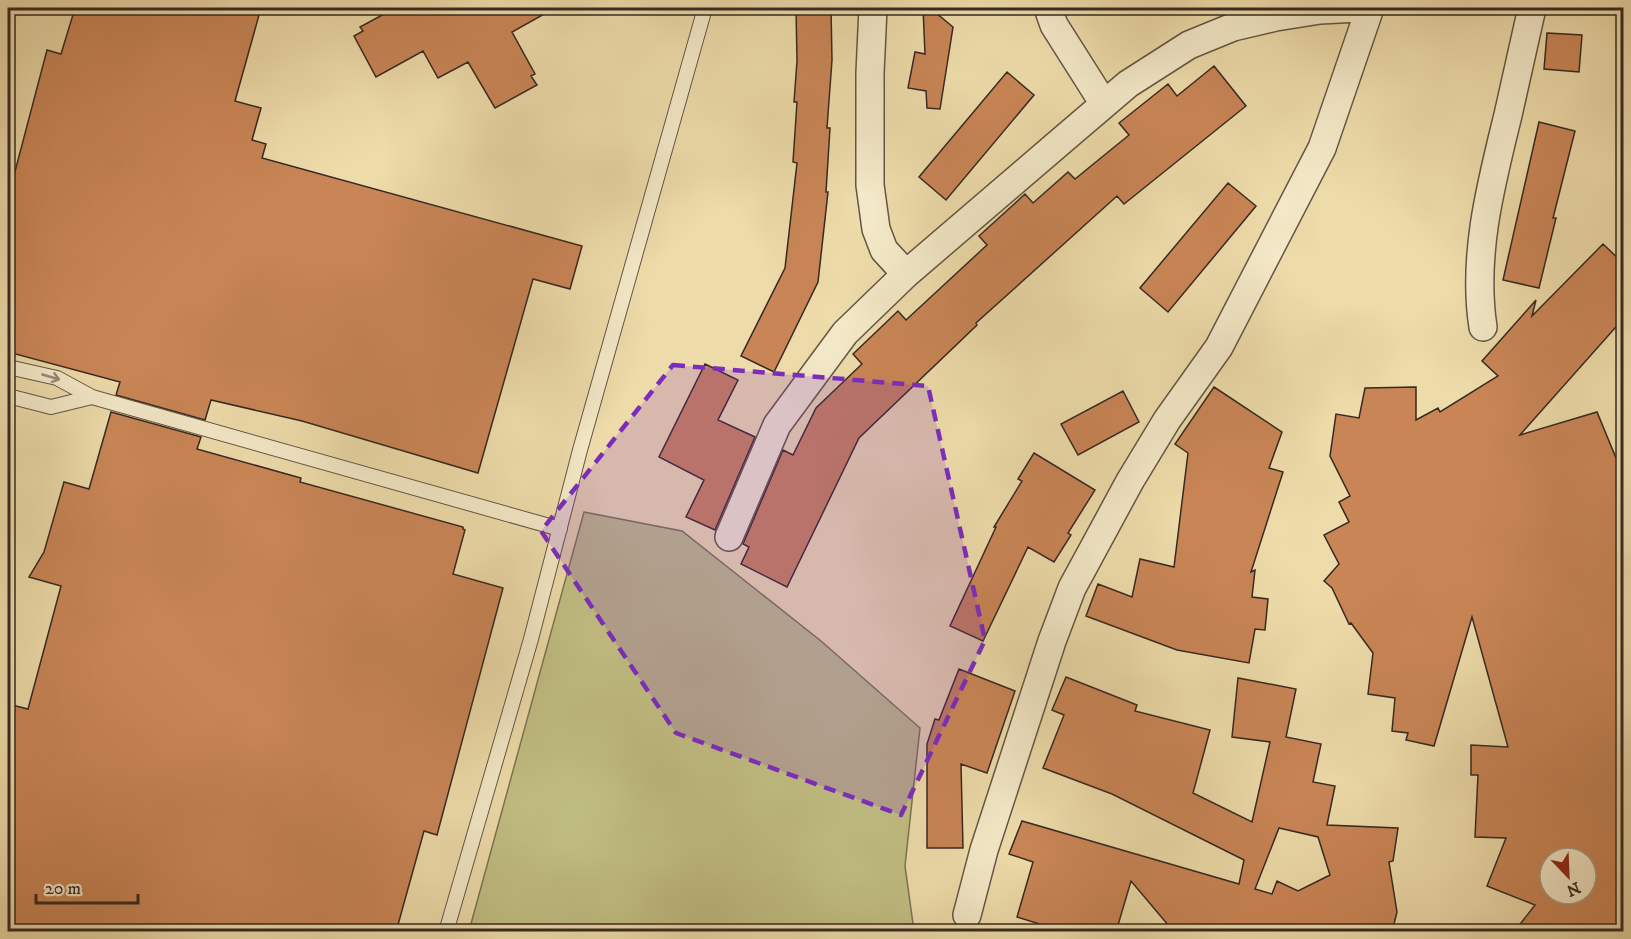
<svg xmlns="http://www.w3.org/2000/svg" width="1631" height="939" font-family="'IM FELL DW Pica',serif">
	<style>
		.green { fill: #c0bd82; stroke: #7b7352; stroke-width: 1.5 }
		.building { fill: #c98556; stroke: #362923; stroke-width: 1.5; fill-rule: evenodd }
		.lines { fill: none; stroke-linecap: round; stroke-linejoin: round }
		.lane-casing { stroke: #645644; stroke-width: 16 }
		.street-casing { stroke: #645644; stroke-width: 30 }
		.lane { stroke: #f3e8c7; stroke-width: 14 }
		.street { stroke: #f3e8c7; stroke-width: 27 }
		.oneway { stroke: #948875 }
		.marked { fill: #7b2cbf; fill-opacity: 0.2; stroke: #7b2cbf; stroke-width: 4.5; stroke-dasharray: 12 8; stroke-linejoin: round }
	</style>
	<rect width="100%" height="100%" fill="#eddba9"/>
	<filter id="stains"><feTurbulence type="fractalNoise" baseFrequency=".00333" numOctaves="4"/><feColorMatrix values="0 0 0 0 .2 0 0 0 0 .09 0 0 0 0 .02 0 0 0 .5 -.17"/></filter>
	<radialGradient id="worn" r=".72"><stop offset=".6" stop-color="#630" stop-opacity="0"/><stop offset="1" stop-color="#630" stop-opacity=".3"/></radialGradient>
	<path class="green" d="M584 512 682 531 821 641 920 728 905 866 914 931H469Z"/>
	<path class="building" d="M75 8H261L235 101 261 108 252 140 266 144 262 158 582 246 570 289 533 279 478 473 302 421 211 400 205 420 116 395 120 382 8 352V198L47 50 61 54Z
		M395 8H555L512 32 535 74 531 76 537 85 495 108 468 62 438 78 423 51 376 77 354 36 363 31 360 27Z
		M796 8H831L832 60 827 128H830L826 192H828L818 282 774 372 741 356 785 268 797 163 793 162 797 102H794L797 61Z
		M923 8H930L953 27 940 109 927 108 926 91 908 88 915 52 925 54Z
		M1547 33 1582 35 1579 72 1544 69Z
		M1214 66 1246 106 1124 204 1117 196 976 323 977 325 859 438 787 587 741 564 749 547 743 544 783 450 793 455 816 408 862 364 853 354 898 311 906 320 987 245 979 236 1025 194 1033 203 1068 172 1075 179 1129 135 1119 123 1168 84 1177 96Z
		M1007 72 1034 95 946 200 919 177Z
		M1539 122 1575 131 1553 218H1556L1539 288 1503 280Z
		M1228 183 1256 206 1168 312 1140 288Z
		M1603 244 1623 263V319L1520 435 1597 412 1623 475V932H1514L1535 905 1487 886 1506 838 1475 837 1478 775H1471V745L1508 747 1472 617 1434 746 1406 740 1408 733 1392 731 1395 698 1368 694 1373 653 1351 623 1349 624 1332 588 1324 581 1339 564 1324 535 1349 522 1339 502 1350 496 1330 456 1336 414 1359 418 1365 388 1416 387V420L1438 408 1440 412 1498 376 1482 361 1536 300 1532 316ZM1550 858H1586V894H1550Z
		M705 364 738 380 718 420 755 437 715 530 686 517 704 480 659 457Z
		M1214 387 1282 432 1269 468 1283 472 1251 572 1255 570 1252 597 1268 599 1265 630 1255 629 1249 663 1177 650 1086 616 1098 584 1132 597 1140 559 1174 567 1188 453 1175 444Z
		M1123 391 1139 422 1078 455 1061 424Z
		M111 412 201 437 197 449 301 478 300 482 463 527V529L465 530 453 574 503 588 437 835 424 831 396 932H8V704L28 709 61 586 29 577 44 552 64 482 89 489Z
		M1034 453 1095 490 1068 533 1071 535 1054 562 1028 547 983 641 950 626 996 527H994L1022 481 1018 479Z
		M959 669 1015 691 987 773 961 764 963 848H927V744L935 719 939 720Z
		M1066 677 1137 705 1135 711 1210 730 1193 793 1252 822 1270 742 1232 737 1238 678 1296 689 1286 737 1321 744 1313 782 1335 786 1327 825 1398 828 1393 861 1389 862 1397 912 1392 932H1174L1131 881 1116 932H1065L1017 917 1033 862 1009 854 1022 821 1239 884 1244 860 1112 794 1043 768 1064 715 1052 710ZM1279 828 1318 837 1330 875 1298 891 1277 881 1272 894 1255 889Z"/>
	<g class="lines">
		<g class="lane-casing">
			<path id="lane" d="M8 367 57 378 92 397 560 529
				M8 396 51 407 92 397
				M446 932 531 639 580 450 705 8"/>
		</g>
		<g class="street-casing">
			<path id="street" d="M873 8 870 73V185L876 229 884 250 906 274
				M1048 8 1054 25 1104 104
				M1483 327C1472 256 1491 184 1508 115 1516 79 1524 43 1532 8
				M729 537 777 425 845 333 906 274 1067 136 1128 84 1189 45 1233 27 1276 17 1320 10 1359 8
				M967 915 984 850 1052 641 1072 588 1130 481 1167 420 1219 347 1322 148 1370 8"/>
		</g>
		<use href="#lane" class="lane"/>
		<use href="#street" class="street"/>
	</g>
	<defs><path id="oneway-shaft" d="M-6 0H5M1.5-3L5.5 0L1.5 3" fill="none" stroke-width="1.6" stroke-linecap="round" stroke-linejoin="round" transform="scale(1.5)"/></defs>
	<use class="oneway" href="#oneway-shaft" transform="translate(51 377) rotate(16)"/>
	<path class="marked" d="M673 365 928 386 985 640 901 815 676 733 541 531Z"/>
	<rect width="1631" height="939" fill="none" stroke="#eddba9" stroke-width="30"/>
	<rect x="9" y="9" width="1613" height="921" fill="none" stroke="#362923" stroke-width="3"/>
	<rect x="15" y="15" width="1601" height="909" fill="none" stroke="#362923" stroke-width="1.5"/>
	<g transform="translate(1568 876) rotate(157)"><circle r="28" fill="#f3e8c7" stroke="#a79c85" stroke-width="1.5"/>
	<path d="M0-4.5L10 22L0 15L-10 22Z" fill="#8f2418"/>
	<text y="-9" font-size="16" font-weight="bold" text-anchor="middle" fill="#362923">N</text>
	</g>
	<path d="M36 894v9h102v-9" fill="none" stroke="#362923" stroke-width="3"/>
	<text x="45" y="894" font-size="18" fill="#362923" stroke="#f3e8c7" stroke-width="4.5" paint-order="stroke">20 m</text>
	<rect width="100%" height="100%" filter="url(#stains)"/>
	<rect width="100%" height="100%" fill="url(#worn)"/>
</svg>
